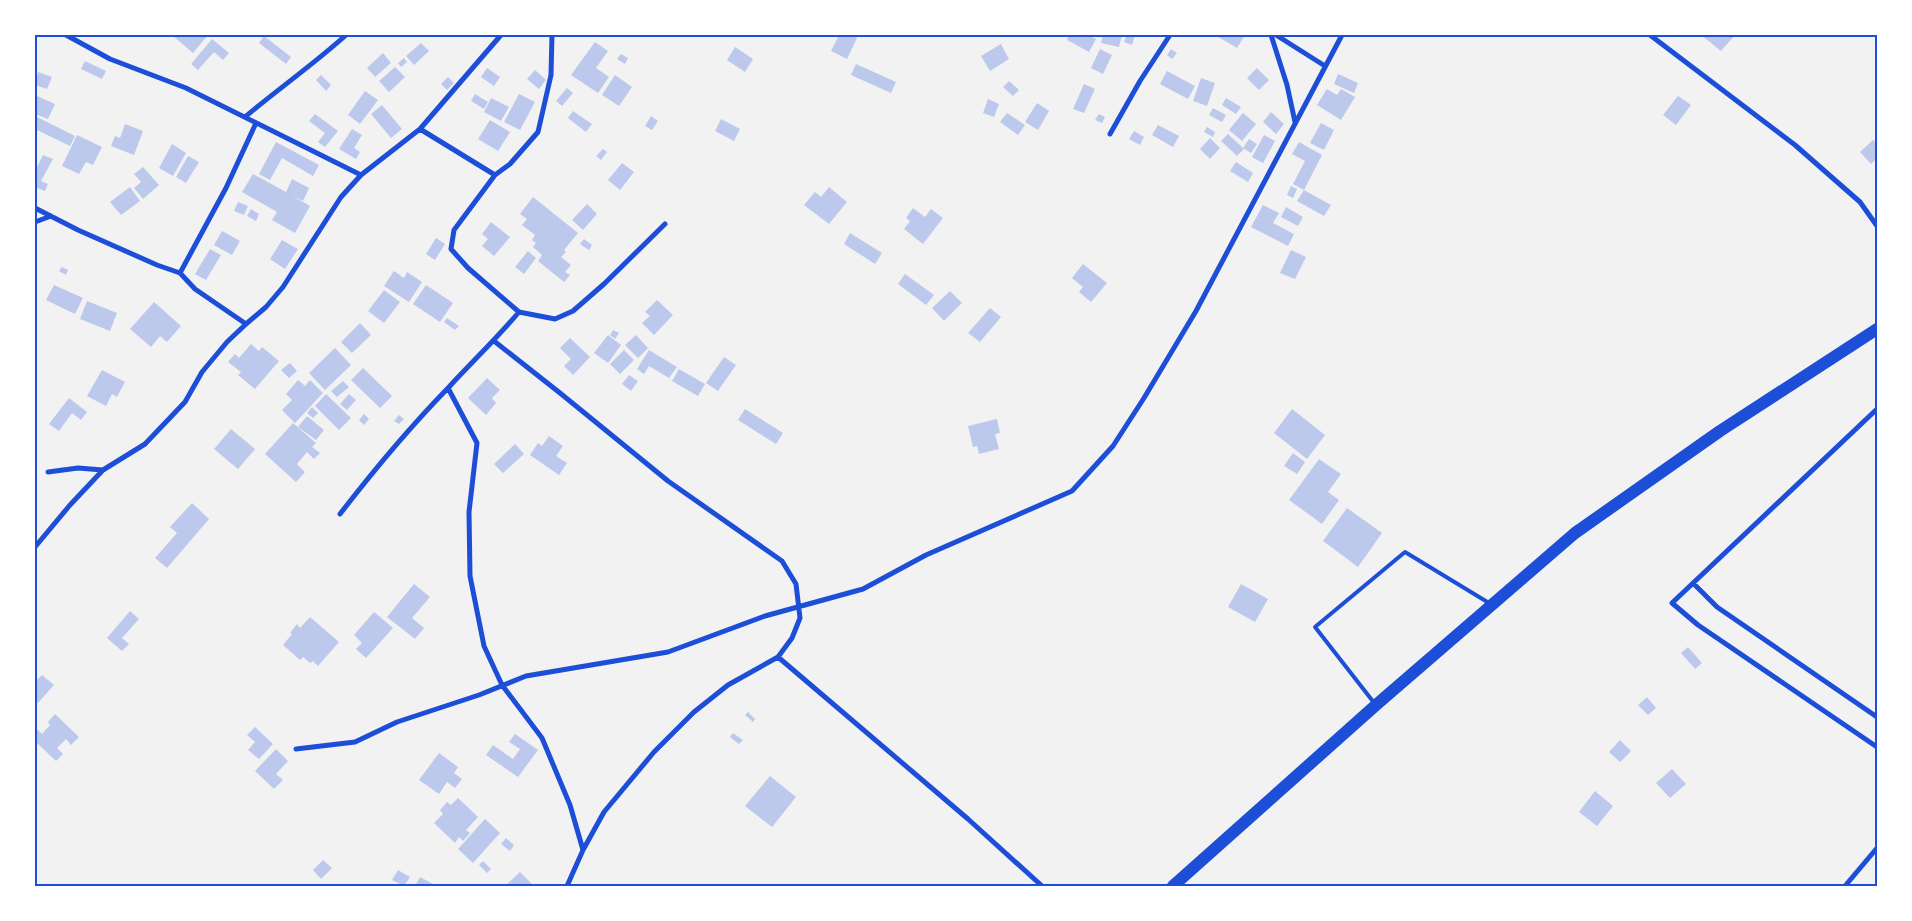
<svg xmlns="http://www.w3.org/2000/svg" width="1912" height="921" font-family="'Fira Sans',sans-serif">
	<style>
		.building { fill: #bdc9ec }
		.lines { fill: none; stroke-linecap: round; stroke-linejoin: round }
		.service { stroke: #1d4ed8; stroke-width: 4 }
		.minor { stroke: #1d4ed8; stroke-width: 5 }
		.primary { stroke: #1d4ed8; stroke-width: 12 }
		.neatline { fill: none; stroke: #1d4ed8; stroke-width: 2 }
	</style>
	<rect width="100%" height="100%" fill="#f2f2f2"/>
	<path class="building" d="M172 35H208L193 53Z
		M839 35H851L857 38 847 59 831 51Z
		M1069 35H1088L1096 39 1089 52 1067 40Z
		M1103 35H1122L1119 47 1101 43Z
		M1127 35H1135L1132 45 1124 42Z
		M1215 35H1245L1237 48Z
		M1701 35H1735L1721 51Z
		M264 36 291 57 286 64 259 43Z
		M212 39 229 53 223 60 214 52 198 70 191 64Z
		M595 42 608 51 596 68 609 77 598 93 571 75Z
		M421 43 429 51 414 65 406 56Z
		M1001 44 1009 59 990 71 981 56Z
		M735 47 753 59 745 72 727 60Z
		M1100 49 1112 55 1103 74 1091 68Z
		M1171 49 1177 53 1172 59 1167 55Z
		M383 53 391 63 375 77 367 68Z
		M621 54 628 58 625 64 617 59Z
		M404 58 407 62 401 67 398 63Z
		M85 61 106 71 102 79 81 69Z
		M856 64 896 82 891 93 851 75Z
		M395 67 405 77 389 92 379 81Z
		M487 68 500 77 494 86 481 77Z
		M1257 68 1269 80 1259 90 1247 78Z
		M535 70 546 80 539 89 527 79Z
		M1167 71 1195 86 1188 99 1160 84Z
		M38 72 52 77 47 89 35 85Z
		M1338 74 1358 83 1354 93 1334 84Z
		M321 75 331 85 326 91 316 80Z
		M615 75 632 87 619 106 602 95Z
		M448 77 454 83 447 90 441 84Z
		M1201 78 1215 83 1207 106 1193 101Z
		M1009 81 1019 90 1013 96 1003 87Z
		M1084 84 1095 89 1084 113 1073 109Z
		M567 88 573 93 562 106 556 101Z
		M1327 89 1337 95 1341 89 1355 97 1341 120 1317 105Z
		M365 91 378 100 360 124 348 115Z
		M475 94 488 102 484 109 471 101Z
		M519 94 535 102 520 130 504 122Z
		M35 95 55 104 48 119 35 114Z
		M1678 96 1691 105 1676 125 1663 115Z
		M491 98 509 107 501 121 484 112Z
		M1226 98 1241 107 1236 114 1222 105Z
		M988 99 999 104 994 117 983 113Z
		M1037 103 1049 111 1038 130 1025 122Z
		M382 105 402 129 391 138 371 114Z
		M1213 108 1226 115 1222 122 1209 115Z
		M573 111 592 124 586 132 568 118Z
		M1271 112 1284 124 1276 134 1263 122Z
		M1007 113 1025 125 1018 135 1000 122Z
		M1243 113 1256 124 1242 141 1229 130Z
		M315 114 338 131 325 147 318 142 325 133 309 121Z
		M1099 114 1105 117 1102 123 1095 120Z
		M35 116 75 136 70 146 35 129Z
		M651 116 658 121 652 130 645 126Z
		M721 119 740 129 734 141 715 131Z
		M490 120 510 132 498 151 478 139Z
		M1321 123 1334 130 1324 150 1310 143Z
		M125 124 143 131 134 155 111 146 115 136 120 138Z
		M1158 125 1179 136 1173 147 1152 135Z
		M1207 127 1215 132 1213 137 1204 132Z
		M352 129 362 135 354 148 360 152 356 159 339 149Z
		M1134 131 1144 137 1140 145 1129 139Z
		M1228 134 1244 149 1237 156 1221 141Z
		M77 135 102 147 93 165 86 162 79 174 62 166Z
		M1264 135 1275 141 1263 163 1252 157Z
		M1210 138 1220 148 1210 159 1200 149Z
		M1249 139 1257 144 1251 153 1243 148Z
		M1873 140 1877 145V158L1871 164 1860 152Z
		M276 142 319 165 313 176 282 158 270 180 259 174Z
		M1299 142 1322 155 1304 190 1331 205 1324 216 1297 201 1304 190 1293 184 1305 161 1292 154Z
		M172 144 186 153 173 176 159 168Z
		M603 149 607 152 601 160 596 156Z
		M43 155 53 159 41 181 48 184 45 191 35 187V171Z
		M188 156 199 162 186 183 176 177Z
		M1236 162 1253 173 1248 182 1230 171Z
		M622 163 634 172 620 190 608 180Z
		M143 167 159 185 143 199 134 188 141 182 134 174Z
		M253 174 286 192 292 179 309 188 303 201 291 195 310 206 295 233 272 220 277 212 242 192Z
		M1291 186 1297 189 1293 198 1287 195Z
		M130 187 140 201 121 215 110 202Z
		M829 187 847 202 829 224 804 205 815 192 821 197Z
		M533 197 578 233 564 250 566 252 561 257 571 265 565 272 570 275 564 282 538 261 542 255 533 247 536 243 532 240 535 235 522 225 527 219 520 214Z
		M238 202 248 206 244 215 234 211Z
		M587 204 597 214 583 230 572 220Z
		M1263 205 1279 213 1273 223 1294 234 1288 246 1251 227Z
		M1286 207 1303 217 1298 226 1281 217Z
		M913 208 925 217 931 209 943 218 923 244 904 229 910 221 906 218Z
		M251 209 259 214 256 221 247 216Z
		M491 222 510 237 494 256 482 246 488 239 482 234Z
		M222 231 240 241 232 255 214 245Z
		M850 233 882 253 875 264 844 244Z
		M436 238 445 244 435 260 426 254Z
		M584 239 592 245 589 250 580 244Z
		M282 240 298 249 285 269 270 259Z
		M210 249 221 255 206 280 195 274Z
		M1291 250 1306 257 1295 279 1280 273Z
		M528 251 536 258 524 274 515 267Z
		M1083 264 1107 283 1091 302 1079 292 1083 287 1072 278Z
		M62 267 68 270 66 275 59 271Z
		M394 271 404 278 407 272 422 282 409 302 384 286Z
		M905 274 934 295 926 305 898 284Z
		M54 285 83 298 75 314 46 300Z
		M426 285 453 303 440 322 413 304Z
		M384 290 400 302 384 323 368 311Z
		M950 291 962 303 944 321 932 308Z
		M657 300 673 315 654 335 642 323 650 316 645 312Z
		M87 301 117 313 110 331 80 319Z
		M154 302 181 326 167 342 160 336 151 347 130 329Z
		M990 308 1001 317 980 342 968 333Z
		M447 318 459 326 455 330 444 322Z
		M360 323 371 335 352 353 341 342Z
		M613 330 619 333 615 339 610 335Z
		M608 335 621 345 608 363 594 353Z
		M636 335 648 348 638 358 625 345Z
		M570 338 590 357 573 375 564 366 571 359 560 348Z
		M251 344 259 351 262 347 279 361 255 389 238 375 241 372 228 362 235 354 239 358Z
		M335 348 351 365 325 390 309 373Z
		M624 350 634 360 620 374 610 364Z
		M649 350 677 367 669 378 649 366 644 374 637 369Z
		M724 357 736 365 718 391 706 383Z
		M290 363 297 371 289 378 281 370Z
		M363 368 392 396 380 408 351 380Z
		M679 369 705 384 698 396 672 381Z
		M102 370 125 382 117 397 112 394 106 406 87 396Z
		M629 375 638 381 631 391 622 384Z
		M487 378 500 390 492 398 496 403 486 415 468 398Z
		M298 380 305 386 310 380 323 393 295 423 282 410 292 400 286 394Z
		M343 381 349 387 337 397 331 391Z
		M326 394 351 418 339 430 315 406Z
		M349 394 356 400 347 410 340 404Z
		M69 398 87 412 81 420 72 413 59 431 49 424Z
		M312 407 318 413 313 418 307 413Z
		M745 409 783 433 776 444 738 420Z
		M1292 409 1325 435 1307 459 1274 433Z
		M364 414 369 419 364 425 359 420Z
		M399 415 404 419 399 424 394 421Z
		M307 416 324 430 316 440 298 427Z
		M997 419 1000 433 995 434 999 449 979 454 977 446 973 447 968 426Z
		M293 423 316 443 312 447 320 453 314 459 307 452 297 464 305 472 296 482 265 454Z
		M231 429 255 449 238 469 214 449Z
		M549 436 563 446 556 456 567 463 559 475 530 455 538 443 542 446Z
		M515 444 524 454 503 473 494 464Z
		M1293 453 1305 462 1297 474 1284 466Z
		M1319 459 1341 474 1328 492 1339 500 1322 524 1289 500Z
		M192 503 209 519 167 568 155 558 177 533 170 527Z
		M1347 508 1382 533 1358 567 1323 541Z
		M414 584 430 597 412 618 424 628 415 639 387 617Z
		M1241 584 1268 599 1255 622 1228 607Z
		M130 611 139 619 122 638 129 644 122 651 107 638Z
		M374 612 393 628 366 658 356 649 362 643 354 635Z
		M310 617 339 642 318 666 313 661 310 663 303 657 300 660 283 645 292 634 290 633 297 624 300 628Z
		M1688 647 1702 663 1695 669 1681 653Z
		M42 675 54 685 38 703 35 700V682Z
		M1647 697 1656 708 1648 715 1638 705Z
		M748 712 755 719 753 722 745 715Z
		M55 714 79 737 71 745 66 739 57 748 63 754 56 761 35 741V732L38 730 42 734 50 725 48 722Z
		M255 727 273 744 259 759 248 750 255 742 247 735Z
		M733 733 743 740 739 744 730 737Z
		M515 734 538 750 518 777 486 755 493 745 513 759 520 749 509 742Z
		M1620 740 1631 751 1620 762 1609 752Z
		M276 749 288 761 276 774 283 780 274 789 255 771Z
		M439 753 458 767 454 773 462 779 455 788 447 782 439 794 419 780Z
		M1672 769 1686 784 1670 798 1656 783Z
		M770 776 796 797 772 827 745 806Z
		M1595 791 1613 806 1597 826 1579 812Z
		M458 798 478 817 466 830 470 833 463 841 459 837 455 843 434 823 443 814 440 810 447 802 451 805Z
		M485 819 500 833 473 863 458 849Z
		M506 838 514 845 510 851 501 844Z
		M323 860 332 868 321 879 313 870Z
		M483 861 491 869 487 873 479 865Z
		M398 870 410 877 404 886 392 880Z
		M520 872 534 886H505Z
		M420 877 433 884 432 886H415Z"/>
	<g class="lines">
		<path class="service" d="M1375 704 1315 627 1405 552 1489 603"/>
		<path class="minor" d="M66 35 110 59 186 88 361 175
			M552 35 551 75 538 132 510 164 495 175 454 230 451 249 468 268 519 312 555 319 573 311 604 284 665 224
			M1271 35 1287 85 1295 122
			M1276 35 1325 66
			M1650 35 1795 145 1860 202 1877 226
			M245 117C278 89 314 64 346 35
			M420 129 495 175
			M1110 134 1140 81 1170 35
			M35 208 78 230 157 265 180 273 195 289 246 324
			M35 222 51 216
			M180 273 226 188 256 123
			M494 341 560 393 668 481 782 561 796 584 800 618 792 638 778 657 728 685 694 712 654 752 604 812 583 850 567 886
			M448 388 477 443 469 512 470 576 484 646 502 685 542 738 570 805 583 850
			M1877 409 1672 603 1698 625 1877 747
			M48 472 78 468 103 470
			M340 514C374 470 410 427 449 387 472 362 497 338 519 312
			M35 547 70 505 103 470 145 444 185 402 202 372 227 342 246 324 266 307 283 287 341 197 361 175 420 129 501 35
			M1693 583 1717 607 1877 717
			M778 657 968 819 1042 886
			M296 749 355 742 397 722 479 695 526 676 668 652 765 616 863 589 926 555 1072 491 1113 446 1144 398 1196 311 1342 35
			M1845 886 1877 848"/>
		<path class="primary" d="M1173 886 1376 705 1575 533 1720 431 1877 329"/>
	</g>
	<rect width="1912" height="921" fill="none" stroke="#ffffff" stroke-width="72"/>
	<rect x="36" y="36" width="1840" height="849" class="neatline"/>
</svg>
